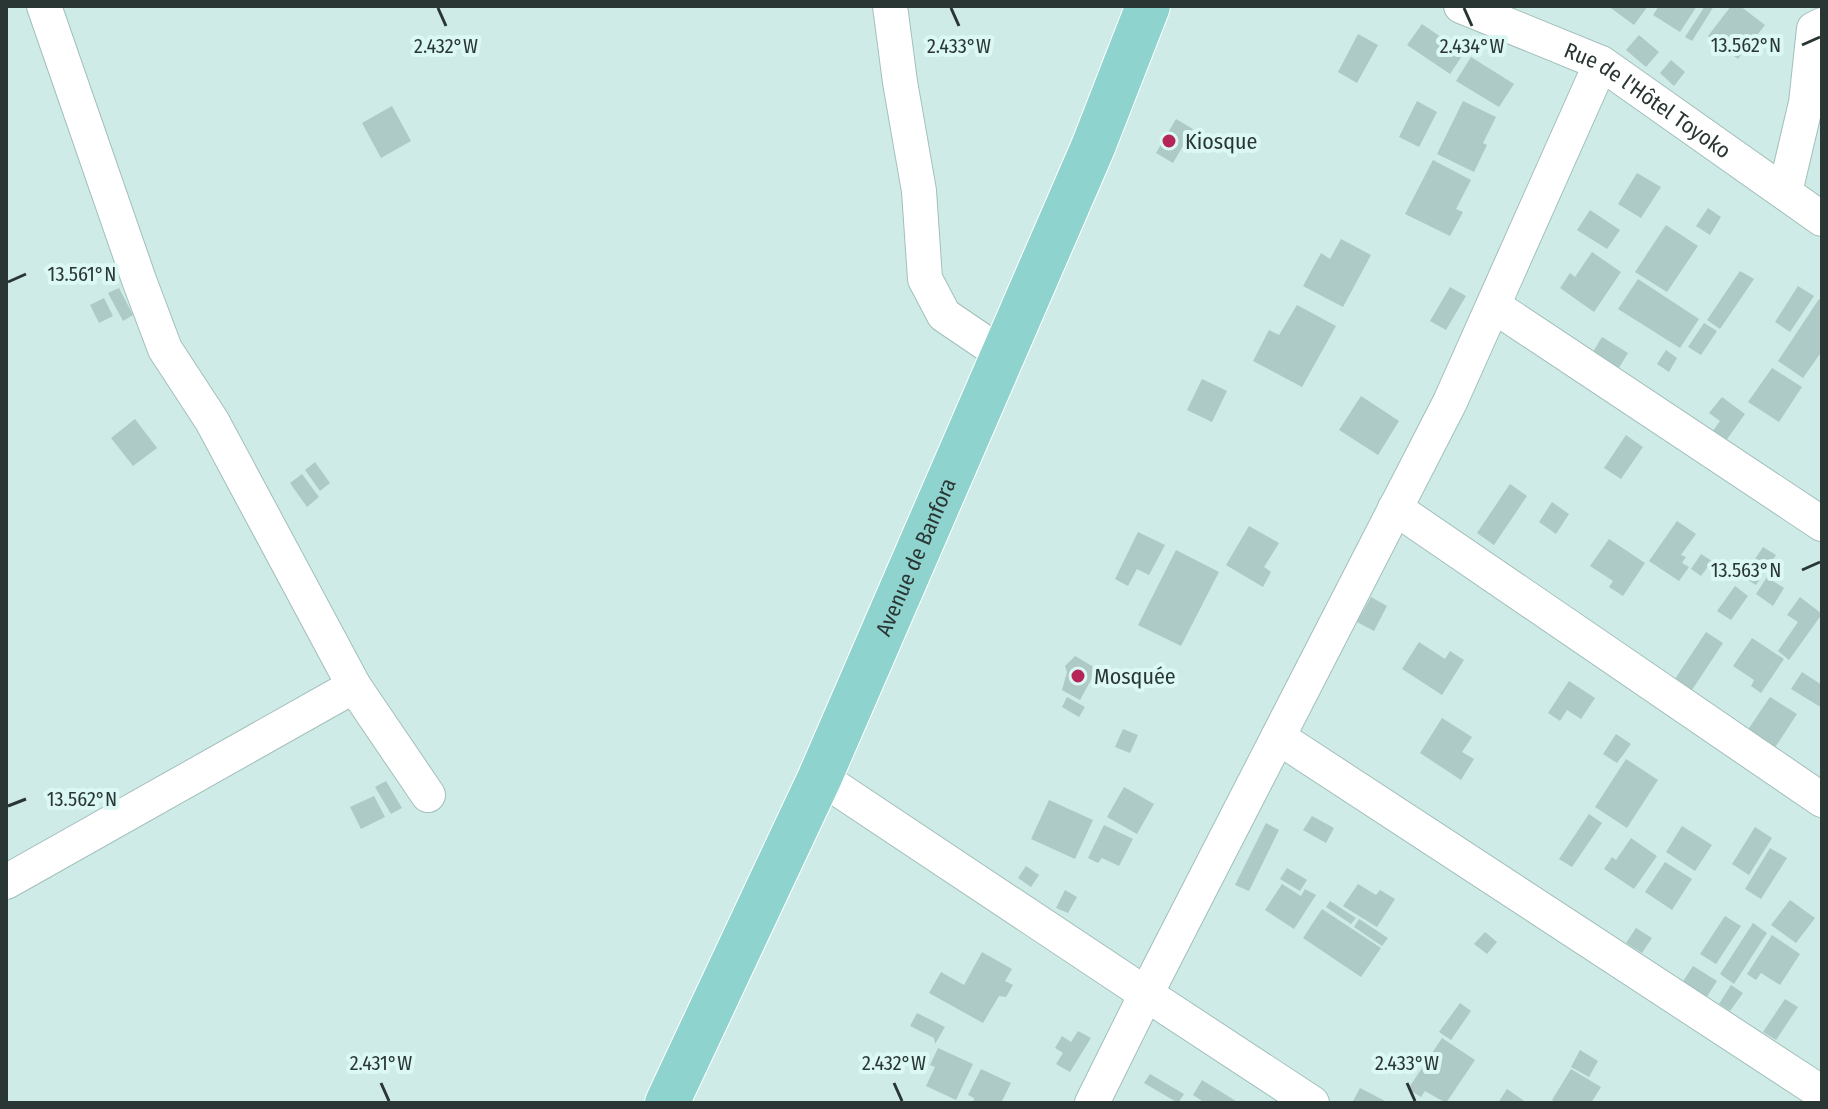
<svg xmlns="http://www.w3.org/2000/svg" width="1828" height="1109" font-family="'Fira Sans Condensed',sans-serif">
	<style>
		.building { fill: #adcac6 }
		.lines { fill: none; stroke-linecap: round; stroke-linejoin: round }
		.minor-casing { stroke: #a3bfbb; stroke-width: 36 }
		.major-casing { stroke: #fff; stroke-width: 46 }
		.minor { stroke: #fff; stroke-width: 34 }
		.major { stroke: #8ed3cd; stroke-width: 44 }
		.ticks { fill: none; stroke: #2a3634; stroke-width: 3 }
		.poi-dot { fill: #b52657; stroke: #dbf8f4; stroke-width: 3 }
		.labels { text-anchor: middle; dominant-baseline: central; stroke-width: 8; stroke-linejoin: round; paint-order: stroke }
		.street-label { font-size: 22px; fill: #2a3634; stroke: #dbf8f4 }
		.poi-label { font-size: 22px; fill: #2a3634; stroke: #dbf8f4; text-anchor: start }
		.ticks-label { font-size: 20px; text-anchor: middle; fill: #2a3634; stroke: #dbf8f4; stroke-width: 8; stroke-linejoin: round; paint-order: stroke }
	</style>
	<rect width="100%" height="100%" fill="#ceebe7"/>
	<path class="building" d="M1608 6H1648L1634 25Z
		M1659 6H1697L1680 32 1653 15Z
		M1705 6H1714L1692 41 1685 37Z
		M1731 6H1740L1765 25 1738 59 1708 36Z
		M1422 24 1464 53 1450 74 1407 45Z
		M1358 34 1378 45 1357 83 1338 72Z
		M1639 35 1659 52 1646 67 1626 50Z
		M1471 57 1514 84 1499 107 1456 81Z
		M1671 60 1685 72 1674 86 1660 73Z
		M1417 101 1437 112 1419 147 1399 137Z
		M1463 101 1496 117 1483 143 1487 145 1474 172 1437 154Z
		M392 106 411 141 381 158 362 123Z
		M1176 119 1193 129 1173 163 1156 153Z
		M1433 160 1471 180 1456 209 1463 212 1450 236 1405 214Z
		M1637 173 1661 187 1641 218 1618 204Z
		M1708 208 1721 217 1710 235 1696 226Z
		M1590 210 1620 230 1607 249 1577 230Z
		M1666 225 1698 246 1667 292 1635 272Z
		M1341 239 1371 255 1343 307 1303 286 1321 253 1330 259Z
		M1592 252 1621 272 1594 312 1560 288 1570 273 1575 277Z
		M1740 271 1754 279 1720 329 1707 320Z
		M1638 279 1699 319 1680 348 1618 309Z
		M1798 286 1814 296 1790 332 1775 322Z
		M1450 287 1466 296 1446 330 1430 321Z
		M119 288 133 315 123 321 108 293Z
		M104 298 113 316 99 323 90 305Z
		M1819 299 1822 301V351L1803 378 1778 361Z
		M1297 305 1336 326 1302 387 1253 361 1269 330 1279 335Z
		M1704 323 1717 331 1701 355 1688 347Z
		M1602 337 1628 353 1617 371 1591 355Z
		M1666 350 1677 358 1669 372 1657 364Z
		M1772 368 1802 387 1779 422 1748 402Z
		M1202 379 1227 391 1212 422 1187 410Z
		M1361 396 1399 421 1378 455 1339 430Z
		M1722 397 1745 414 1725 442 1712 432 1720 421 1709 413Z
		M135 419 157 448 133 466 111 438Z
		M1626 435 1643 447 1621 479 1604 468Z
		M315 462 330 483 320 491 305 470Z
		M302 474 319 497 307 507 290 483Z
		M1510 484 1527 496 1494 545 1477 533Z
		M1552 502 1569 514 1556 534 1539 522Z
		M1677 521 1696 534 1681 555 1686 557 1682 563 1689 567 1679 581 1649 561Z
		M1249 526 1279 543 1264 567 1271 572 1263 587 1226 565Z
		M1138 532 1165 545 1149 575 1137 569 1128 586 1115 579Z
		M1609 539 1645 563 1623 596 1609 587 1613 581 1590 566Z
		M1763 547 1776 555 1756 585 1743 577Z
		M1176 550 1219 572 1181 646 1138 625Z
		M1701 554 1712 561 1701 576 1691 569Z
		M1767 577 1784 588 1773 606 1756 594Z
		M1735 586 1748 596 1731 620 1717 611Z
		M1371 597 1387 606 1374 631 1357 622Z
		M1800 597 1822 614 1789 660 1778 651 1798 622 1787 615Z
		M1706 632 1723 643 1686 699 1669 688Z
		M1752 638 1784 659 1761 693 1751 686 1754 680 1733 666Z
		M1419 642 1445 659 1450 651 1464 660 1442 695 1402 669Z
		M1075 656 1097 669 1080 700 1062 690 1067 672 1065 666Z
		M1802 672 1822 685V708L1791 689Z
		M1569 681 1595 698 1581 719 1567 710 1560 721 1548 713Z
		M1067 697 1085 707 1079 717 1062 707Z
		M1770 697 1797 714 1774 749 1747 731Z
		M1442 718 1472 737 1462 752 1474 759 1461 780 1420 753Z
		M1123 729 1138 735 1130 753 1115 747Z
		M1616 734 1631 744 1617 763 1603 754Z
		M1626 759 1658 780 1627 828 1595 807Z
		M386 781 402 808 391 814 375 787Z
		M1124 787 1154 804 1137 834 1107 817Z
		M374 796 385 817 361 829 350 807Z
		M1049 800 1093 820 1075 859 1031 839Z
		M1589 814 1602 823 1572 867 1559 859Z
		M1312 816 1334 828 1326 843 1303 830Z
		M1266 823 1279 830 1249 891 1235 885Z
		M1104 825 1133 839 1119 866 1102 858 1098 863 1088 858Z
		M1682 826 1712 845 1695 871 1666 852Z
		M1755 827 1772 838 1749 875 1732 864Z
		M1631 838 1657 856 1634 889 1604 869 1612 857 1616 860Z
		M1770 848 1787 858 1761 899 1745 889Z
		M1665 862 1692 879 1672 910 1645 892Z
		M1026 866 1039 875 1031 887 1018 878Z
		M1287 868 1307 880 1300 891 1280 879Z
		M1282 884 1301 896 1305 889 1316 895 1294 929 1265 910Z
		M1358 884 1376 895 1380 890 1395 899 1377 927 1343 906Z
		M1065 890 1077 897 1068 913 1056 908Z
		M1790 900 1815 918 1796 943 1771 925Z
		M1330 901 1356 918 1351 924 1326 907Z
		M1322 909 1381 948 1361 977 1303 938Z
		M1725 916 1741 926 1716 964 1700 954Z
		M1359 919 1388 938 1382 946 1354 927Z
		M1753 923 1767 933 1734 984 1720 974Z
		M1636 928 1652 938 1642 953 1626 943Z
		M1485 932 1497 942 1487 954 1474 944Z
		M1772 935 1800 954 1780 985 1761 973 1756 980 1747 974Z
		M982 952 1012 969 1005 981 1013 985 1006 997 999 996 983 1023 929 993 941 972 964 985Z
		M1693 966 1717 981 1706 998 1682 983Z
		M1731 985 1743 993 1730 1011 1719 1004Z
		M1785 999 1798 1007 1776 1040 1763 1032Z
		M1460 1003 1471 1011 1451 1040 1439 1032Z
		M917 1013 945 1027 935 1044 934 1038 910 1026Z
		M1078 1031 1091 1038 1070 1072 1056 1064 1063 1053 1055 1048 1062 1036 1071 1042Z
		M1442 1038 1475 1060 1446 1103 1425 1091 1421 1097 1408 1089Z
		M938 1048 973 1064 956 1100 926 1086 935 1067 930 1065Z
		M1580 1050 1598 1061 1589 1077 1571 1067Z
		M981 1069 1011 1083 1001 1103H973L974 1098 968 1095Z
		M1571 1069 1601 1087 1591 1103H1557L1552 1100Z
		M1150 1074 1184 1094 1178 1103 1144 1083Z
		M1202 1080 1239 1103H1205L1193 1095Z
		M1360 1088 1389 1103H1352Z
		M1507 1089 1527 1103H1498Z"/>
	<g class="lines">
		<g class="minor-casing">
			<g id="minor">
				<path d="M44 6 139 280 165 349 212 421 354 686 428 795"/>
				<path d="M890 6 900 82 919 191 925 279 944 315 1003 355"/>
				<path id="s1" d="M1461 6 1601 63 1822 219"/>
				<path d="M1785 192 1806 103 1814 29 1822 25"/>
				<path d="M1494 306 1822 524"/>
				<path d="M1395 508 1822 800"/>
				<path d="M1278 737 1822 1093"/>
				<path d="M820 777 1146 994 1312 1103"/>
				<path d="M6 882 354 686"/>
				<path d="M1092 1103 1146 994 1450 402 1601 63"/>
			</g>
		</g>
		<g class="major-casing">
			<g id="major">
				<path id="s2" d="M667 1103 820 777 1093 147 1148 6"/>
			</g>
		</g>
		<use href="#minor" class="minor"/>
		<use href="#major" class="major"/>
	</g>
	<path class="ticks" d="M438 8 446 26M951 8 959 26M1464 8 1472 26M1802 45 1820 37M8 282 26 274M1802 570 1820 562M8 806 26 799M381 1083 389 1101M894 1083 902 1101M1407 1083 1415 1101"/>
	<g class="poi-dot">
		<circle cx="1169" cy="141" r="8"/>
		<circle cx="1078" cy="676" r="8"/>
	</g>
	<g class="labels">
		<g class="street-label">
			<text stroke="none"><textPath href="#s1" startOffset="210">Rue de l'Hôtel Toyoko</textPath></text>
			<text stroke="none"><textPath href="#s2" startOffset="600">Avenue de Banfora</textPath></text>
		</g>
		<g class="poi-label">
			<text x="1185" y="141">Kiosque</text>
			<text x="1094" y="676">Mosquée</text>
		</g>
	</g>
	<g class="ticks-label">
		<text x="1746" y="52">13.562°N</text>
		<text x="446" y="53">2.432°W</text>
		<text x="1472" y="53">2.434°W</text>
		<text x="959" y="53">2.433°W</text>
		<text x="82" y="281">13.561°N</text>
		<text x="1746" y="577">13.563°N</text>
		<text x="82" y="806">13.562°N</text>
		<text x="381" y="1070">2.431°W</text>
		<text x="894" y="1070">2.432°W</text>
		<text x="1407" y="1070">2.433°W</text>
	</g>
	<rect width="1828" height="1109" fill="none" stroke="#2a3634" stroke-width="16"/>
</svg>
